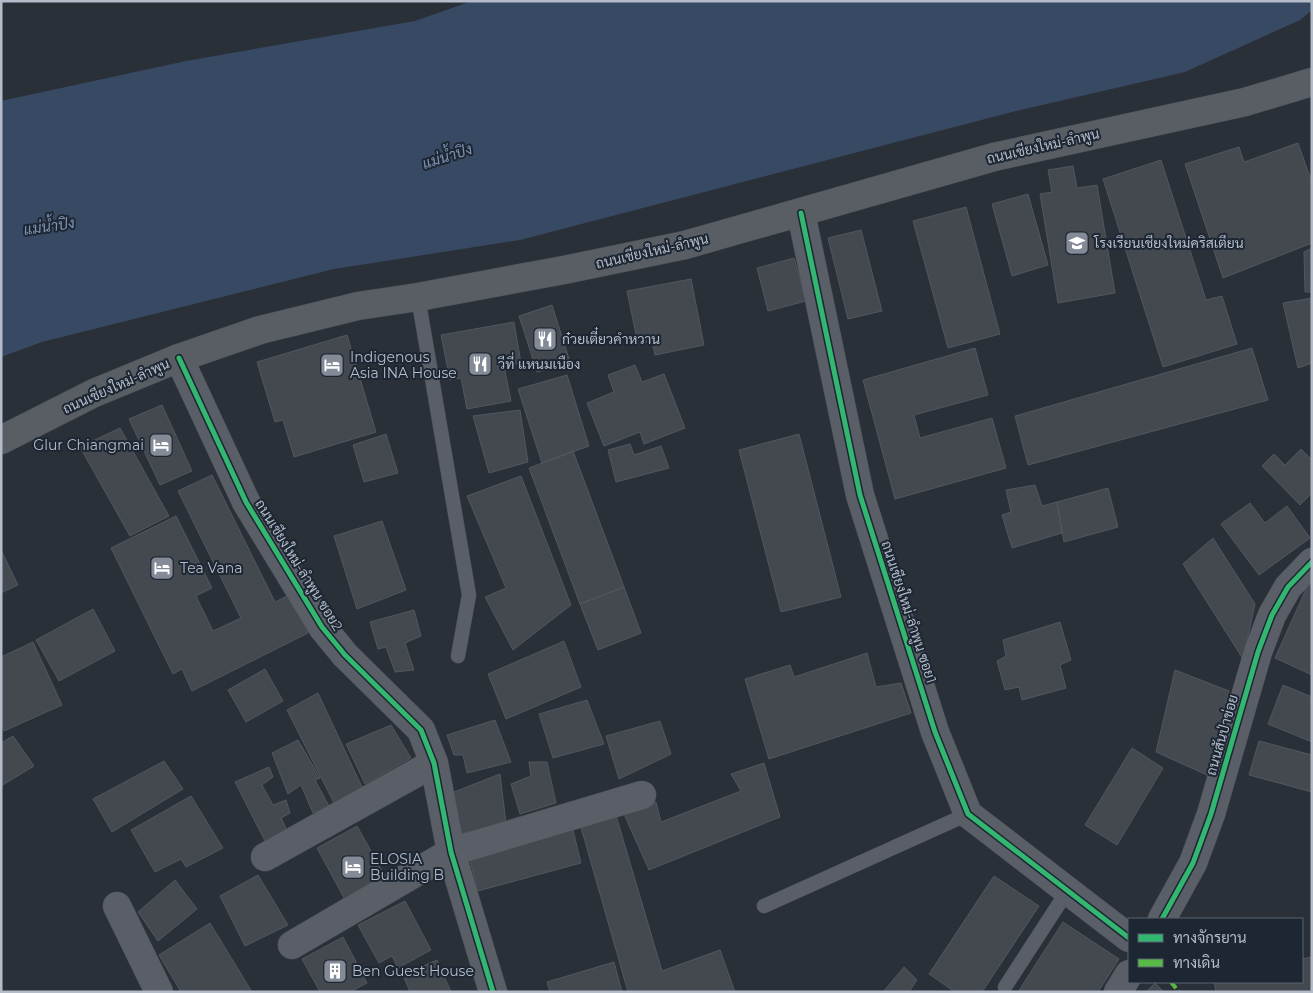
<svg xmlns="http://www.w3.org/2000/svg" width="1313" height="993" font-family="Montserrat,Sarabun,sans-serif">
	<style>
		.water { fill: #384963 }
		.building { fill: #444950; stroke: #52575f }
		.lines { fill: none; stroke-linecap: round; stroke-linejoin: round }
		.lane-casing { stroke: #484c53; stroke-width: 15 }
		.street-casing { stroke: #484c53; stroke-width: 29 }
		.secondary-casing { stroke: #484c53; stroke-width: 29 }
		.lane { stroke: #5a5e66; stroke-width: 14 }
		.street { stroke: #5a5e66; stroke-width: 28 }
		.secondary { stroke: #595d64; stroke-width: 28 }
		.quiet { stroke: #58b947; stroke-width: 4; stroke-dasharray: 8 4; stroke-linecap: butt }
		.cycleway-casing { stroke: #1d2633; stroke-width: 8 }
		.cycleway { stroke: #33b770; stroke-width: 5 }
		.labels { text-anchor: middle; dominant-baseline: central; stroke-width: 4; stroke-linejoin: round; paint-order: stroke }
		.street-label { font-size: 14px; fill: #b4bcc9; stroke: #1d2633 }
		.poi-label { font-size: 14px; fill: #b4bcc9; stroke: #1d2633; text-anchor: start }
		.water-label { font-size: 15px; font-style: italic; fill: #7c92b1; stroke: #1d2633 }
	</style>
	<rect width="100%" height="100%" fill="#2a3038"/>
	<path class="water" d="M472 1H1312V10L1300 20 1185 72 1016 111 520 240 334 269 42 342 1 357V101L186 61 415 21Z"/>
	<path class="building" d="M1298 143 1312 183V243L1223 278 1185 164 1239 147 1244 162Z
		M1161 160 1206 300 1222 296 1237 344 1163 367 1103 179Z
		M1073 166 1077 188 1097 185 1115 293 1058 303 1040 194 1052 192 1048 170Z
		M1028 194 1048 265 1012 276 992 204Z
		M966 207 1000 334 948 348 913 221Z
		M861 230 882 311 848 319 828 238Z
		M1312 248V292H1305L1304 252Z
		M794 258 806 301 768 311 757 268Z
		M691 279 704 345 655 355 652 341 638 344 627 291Z
		M1312 298V363L1298 368 1283 303Z
		M552 305 570 362 537 372 519 316Z
		M514 322 521 363 504 366 511 401 467 409 461 378 450 380 441 335Z
		M347 335 376 432 294 457 283 420 275 422 257 362Z
		M975 348 988 395 914 415 920 438 992 418 1006 468 895 499 863 380Z
		M1252 348 1268 400 1028 465 1015 416Z
		M635 365 642 382 664 374 685 428 644 444 640 432 604 446 587 403 614 392 608 375Z
		M567 375 589 446 542 463 518 389Z
		M162 405 192 471 160 485 129 419Z
		M520 410 528 462 489 473 473 416Z
		M120 428 169 516 130 536 80 447Z
		M386 434 398 473 364 482 353 445Z
		M799 434 841 597 781 612 739 450Z
		M630 444 634 455 661 446 669 468 616 482 608 450Z
		M1301 449 1312 460V493L1300 505 1262 466 1274 454 1285 465Z
		M573 451 624 587 580 604 529 468Z
		M212 475 275 602 289 595 308 633 192 691 182 669 173 674 111 548 176 516 212 588 196 596 213 631 241 618 178 491Z
		M521 476 571 605 513 650 485 597 506 588 467 496Z
		M1035 485 1042 506 1057 502 1062 533 1012 548 1002 515 1011 512 1006 490Z
		M1108 488 1118 527 1064 542 1057 502Z
		M1250 503 1265 523 1287 506 1310 538 1259 575 1221 524Z
		M382 521 406 590 357 609 334 536Z
		M1213 538 1255 604 1243 659 1183 564Z
		M1 550 18 585 1 593Z
		M1312 576V675L1275 658Z
		M624 587 641 633 598 650 580 604Z
		M93 609 115 651 59 681 36 640Z
		M414 610 421 636 405 643 414 670 395 672 386 647 378 649 370 622Z
		M1060 622 1071 660 1060 665 1066 688 1022 700 1019 687 1005 690 997 661 1006 656 1003 640Z
		M564 641 581 687 506 719 488 674Z
		M33 642 62 705 4 731 1 724V657Z
		M867 653 876 687 901 683 911 713 769 759 745 679 790 665 794 677Z
		M265 669 283 701 246 722 228 690Z
		M1175 670 1229 691 1207 775 1156 752Z
		M1283 685 1312 697V742L1268 724Z
		M318 693 362 787 334 803 287 710Z
		M587 700 604 744 553 758 539 714Z
		M495 720 511 762 467 773 463 755H454L447 735Z
		M660 721 671 754 619 779 606 736Z
		M391 725 411 758 365 784 346 744Z
		M13 736 34 766 1 786V743Z
		M298 740 320 778 315 780 329 806 313 813 301 785 288 794 272 753Z
		M1259 741 1312 755V792L1249 775Z
		M1132 748 1163 768 1117 845 1085 825Z
		M164 761 183 789 112 832 93 799Z
		M529 762H547L556 803 520 814 511 784 531 776Z
		M764 763 780 817 649 870 624 814 656 802 661 822 741 791 731 774Z
		M269 767 273 777 262 785 273 805 286 800 290 813 281 818 287 830 266 843 235 782Z
		M500 774 506 823 459 834 449 794Z
		M191 796 223 848 186 867 181 859 155 872 131 830Z
		M615 812 662 971 720 950 735 992H628L580 824Z
		M357 826 390 885 349 907 317 848Z
		M572 826 581 863 478 891 469 857Z
		M258 875 288 925 245 946 220 896Z
		M994 876 1039 906 982 992H955L929 974Z
		M175 880 197 909 158 941 138 912Z
		M405 901 431 950 398 968 392 956 379 963 358 925Z
		M1063 922 1119 959 1098 992H1018Z
		M210 923 252 992H181L159 955Z
		M343 937 367 983 350 992H320L302 959Z
		M1312 957V992H1216L1214 982H1302V959Z
		M437 960 451 992H410L403 975Z
		M614 962 622 992H550L547 982Z
		M904 967 917 980 909 992H883Z
		M1155 983 1164 992H1146Z"/>
	<g class="lines">
		<g class="lane-casing">
			<path id="lane" d="M418 297 469 595 458 656
				M764 906 968 814
				M1005 987 1068 890"/>
		</g>
		<g class="street-casing">
			<path id="street" d="M801 213 860 495 935 732 968 814 1129 938
				M179 358 246 502 322 627 345 655 421 730 434 763 451 852 493 992
				M265 857 434 763
				M117 906 159 992
				M1162 919 1193 863 1211 814 1258 652 1272 615 1288 587 1312 562
				M292 945 451 852 642 795
				M1118 992 1129 974"/>
		</g>
		<g class="secondary-casing">
			<path id="secondary" d="M1 440 94 393 179 358 260 330 358 306 418 297 564 270 685 245 994 157 1245 102 1312 82"/>
		</g>
		<use href="#lane" class="lane"/>
		<use href="#street" class="street"/>
		<use href="#secondary" class="secondary"/>
		<path class="quiet" d="M1171 982 1179 992"/>
		<g class="cycleway-casing">
			<path id="cycleway" d="M801 213 860 495 935 732 968 814 1129 938
				M179 358 246 502 322 627 345 655 421 730 434 763 451 852 493 992
				M1162 919 1193 863 1211 814 1258 652 1272 615 1288 587 1312 562"/>
		</g>
		<use href="#cycleway" class="cycleway"/>
	</g>
	<defs>
		<g id="school-square" transform="scale(1.25)"><rect x="-9" y="-9" width="18" height="18" rx="4" fill="#848b96" stroke="#1d2633"/><path d="M0-5L7-2L0 1L-7-2ZM-4 1L0 2.5L4 1V4Q0 6-4 4Z" fill="#fff"/></g>
		<g id="restaurant-square" transform="scale(1.25)"><rect x="-9" y="-9" width="18" height="18" rx="4" fill="#848b96" stroke="#1d2633"/><path d="M-5-6h1v4h1v-4h1v4h1v-4h1v5L-1.5 .5V6h-2V.5L-5-1ZM5-6V6H3V1.5H1.5Q1.5-4 5-6Z" fill="#fff"/></g>
		<g id="hotel-square" transform="scale(1.25)"><rect x="-9" y="-9" width="18" height="18" rx="4" fill="#848b96" stroke="#1d2633"/><path d="M-6-4.5h1.5V1H6V5H4.5V3h-9V5H-6ZM-4 0a1.8 1.8 0 1 1 3.6 0ZM.5 0V-2.5h3Q6-2.5 6 0Z" fill="#fff"/></g>
		<g id="building-square" transform="scale(1.25)"><rect x="-9" y="-9" width="18" height="18" rx="4" fill="#848b96" stroke="#1d2633"/><path d="M-4-6H4V6H1V3H-1V6H-4ZM-2.5-4.3h1.7v1.8h-1.7ZM.8-4.3h1.7v1.8H.8ZM-2.5-1h1.7V.8h-1.7ZM.8-1h1.7V.8H.8Z" fill="#fff"/></g>
	</defs>
	<g fill-rule="evenodd">
		<use href="#school-square" x="1077" y="243"/>
		<use href="#restaurant-square" x="545" y="339"/>
		<use href="#restaurant-square" x="480" y="364"/>
		<use href="#hotel-square" x="332" y="365"/>
		<use href="#hotel-square" x="161" y="445"/>
		<use href="#hotel-square" x="162" y="568"/>
		<use href="#hotel-square" x="353" y="867"/>
		<use href="#building-square" x="335" y="971"/>
	</g>
	<g class="labels">
		<g class="street-label">
			<text transform="translate(1043 146) rotate(-13)">ถนนเชียงใหม่-ลำพูน</text>
			<text transform="translate(652 251) rotate(-13)">ถนนเชียงใหม่-ลำพูน</text>
			<text transform="translate(116 386) rotate(-24)">ถนนเชียงใหม่-ลำพูน</text>
			<text transform="translate(299 565) rotate(58)">ถนนเชียงใหม่-ลำพูน ซอย2</text>
			<text transform="translate(909 612) rotate(72)">ถนนเชียงใหม่-ลำพูน ซอย1</text>
			<text transform="translate(1222 735) rotate(-74)">ถนนสันป่าข่อย</text>
		</g>
		<g class="poi-label">
			<text x="1094" y="243">โรงเรียนเชียงใหม่คริสเตียน</text>
			<text x="562" y="339">ก๋วยเตี๋ยวคำหวาน</text>
			<text x="350" y="357">Indigenous<tspan x="350" dy="16">Asia INA House</tspan></text>
			<text x="498" y="364">วีที่ แหนมเนือง</text>
			<text x="144" y="445" text-anchor="end">Glur Chiangmai</text>
			<text x="180" y="568">Tea Vana</text>
			<text x="370" y="859">ELOSIA<tspan x="370" dy="16">Building B</tspan></text>
			<text x="352" y="971">Ben Guest House</text>
		</g>
		<g class="water-label">
			<text transform="translate(447 156) rotate(-18)">แม่น้ำปิง</text>
			<text transform="translate(49 226) rotate(-8)">แม่น้ำปิง</text>
		</g>
	</g>
	<rect width="1313" height="993" fill="none" stroke="#b4bcc9" stroke-width="5"/>
	<rect x="1128" y="918" width="175" height="65" fill="#1d2633" stroke="#59626f"/>
	<rect x="1138" y="934" width="25" height="8" fill="#33b770" stroke="#59626f"/>
	<text x="1173" y="943" font-size="15" fill="#b4bcc9">ทางจักรยาน</text>
	<rect x="1138" y="959" width="25" height="8" fill="#58b947" stroke="#59626f"/>
	<text x="1173" y="968" font-size="15" fill="#b4bcc9">ทางเดิน</text>
</svg>
